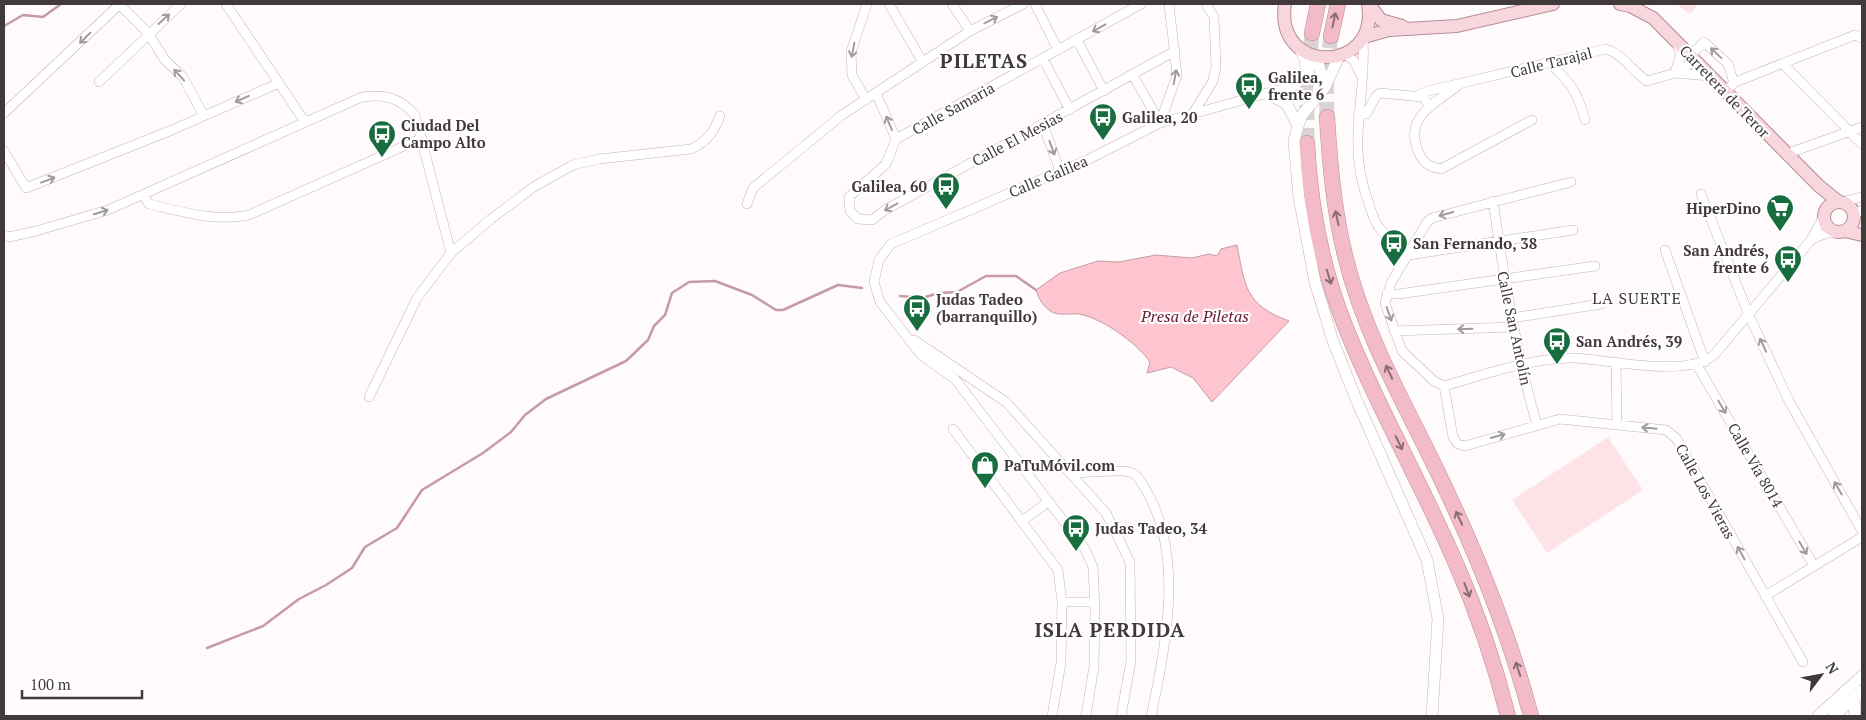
<svg xmlns="http://www.w3.org/2000/svg" width="1866" height="720" font-family="'PT Serif',serif">
	<style>
		.green { fill: #fde2e8 }
		.water { fill: #fec5d1; stroke: #c69ba4 }
		.lines { fill: none; stroke-linecap: round; stroke-linejoin: round }
		.stream { stroke: #c69ba4; stroke-width: 2.5 }
		.highway-tunnel { stroke: #d9d3d5; stroke-width: 15; stroke-dasharray: 15 8; stroke-linecap: butt }
		.street-casing { stroke: #c8b1b6; stroke-width: 10 }
		.secondary-casing { stroke: #c8b1b6; stroke-width: 12 }
		.primary-casing { stroke: #b58e96; stroke-width: 14 }
		.highway-casing { stroke: #b58e96; stroke-width: 16 }
		.street { stroke: #fff; stroke-width: 9 }
		.secondary { stroke: #fff; stroke-width: 11 }
		.primary { stroke: #f8d6dd; stroke-width: 12 }
		.highway { stroke: #f3bbc7; stroke-width: 15 }
		.oneway { stroke: #a09c9d }
		.oneway2 { stroke: #896d73 }
		.labels { text-anchor: middle; dominant-baseline: central; stroke-width: 4.5; stroke-linejoin: round; paint-order: stroke }
		.street-label { font-size: 15px; fill: #42393b; stroke: #fff }
		.poi-label { font-size: 15px; font-weight: bold; fill: #42393b; stroke: #fff; text-anchor: start }
		.neighbourhood-label { font-size: 16px; letter-spacing: 1px; fill: #42393b; stroke: #fff }
		.water-label { font-size: 16px; font-style: italic; fill: #681934; stroke: #fff }
		.district-label { font-size: 20px; font-weight: bold; letter-spacing: 1px; fill: #42393b; stroke: #fff }
	</style>
	<rect width="100%" height="100%" fill="#fffafb"/>
	<path class="green" d="M1676 4H1698L1690 14Z
		M1608 437 1643 490 1547 553 1512 500Z"/>
	<path class="water" d="M1237 245C1245 286 1245 305 1289 321L1212 402 1193 378 1171 367 1147 373 1150 362C1137 343 1102 318 1079 314 1071 313 1059 316 1052 312 1043 307 1039 299 1036 290L1060 273 1098 261 1119 262 1156 255 1192 258 1209 254 1217 256 1221 249Z"/>
	<g class="lines">
		<path class="stream" d="M4 26 23 15 43 17 61 4
			M900 296 922 298 939 293 957 292 986 276H1016L1036 290
			M207 648 263 626 299 599 326 585 352 568 365 547 397 528 422 490 483 453 511 432 525 415 546 399 626 361 648 340 654 326 665 315 672 293 689 282 715 281 752 295 776 310H783L838 285 862 288"/>
		<path class="highway-tunnel" d="M1327 117 1326 73 1331 36
			M1307 143V88L1312 33"/>
		<g class="street-casing">
			<path id="street" d="M119 4 148 33 165 60 183 77 204 116
				M226 4 305 122
				M889 4 922 61
				M952 4 970 31
				M1035 4 1058 50
				M1363 39C1367 98 1346 141 1368 201 1371 209 1373 219 1378 226 1386 238 1398 246 1409 255L1573 230
				M1077 40 1104 91
				M1298 47 1304 60 1306 75
				M1345 54 1354 61 1361 75
				M1690 56 1704 42 1728 64 1734 83
				M1043 59 1070 110
				M1549 62C1571 84 1577 90 1585 120
				M1783 64 1862 144
				M1675 72 1681 55 1677 45
				M1675 73 1710 76
				M1133 75 1160 123
				M99 82 181 4
				M1459 85C1435 103 1404 117 1418 151 1423 163 1429 167 1441 169L1532 120
				M1725 92 1734 83 1743 79 1855 35 1862 38
				M876 93 896 139 886 164 849 197 850 211 858 219 872 220 885 210 1175 51
				M1416 96 1428 91 1606 49C1623 54 1632 71 1647 81L1675 73 1695 61
				M866 100 852 75 851 52 867 4
				M4 113 120 4
				M1192 115 1213 81 1216 67 1214 17 1206 4
				M1358 115 1366 114 1376 96 1380 93 1423 97 1430 107
				M1160 123 1177 75 1169 4
				M1043 124 1060 171
				M896 139 1141 4
				M4 151 26 188 172 130 279 83
				M1786 154 1862 127
				M1701 194 1748 313 1788 399 1862 531
				M144 196 149 204C183 212 214 222 249 215L422 138
				M1493 201C1504 276 1516 352 1537 425
				M1842 202 1862 197
				M747 204 753 188 842 115 970 31 1023 4
				M1854 215 1862 210
				M4 235 9 237 36 231 108 210 362 97C385 94 399 97 415 115L451 253
				M1811 240 1827 233H1836
				M1665 250 1705 362
				M1387 293 1399 294 1595 266
				M1512 318 1601 304
				M1394 331 1514 327
				M914 340 1006 402 1106 513 1130 562 1131 661 1121 716
				M1616 362 1617 425
				M1697 365 1814 566
				M1444 386 1453 437 1458 444 1465 446 1560 419 1666 430 1676 438 1803 662
				M1444 386C1484 375 1533 357 1575 358 1611 360 1686 378 1714 355L1811 240 1823 218
				M1444 386 1434 381 1402 351 1385 303 1391 283 1427 222 1432 218 1571 182
				M369 397 417 298 451 253 491 219 535 186 573 165 599 159 691 149C708 141 713 133 720 116
				M953 429 1058 570 1062 602 1061 663 1052 716
				M1072 473C1085 473 1120 469 1130 472 1138 474 1143 485 1147 492 1184 556 1166 648 1151 716
				M1022 521 1048 502
				M1765 596 1862 537
				M1062 602H1094
				M1086 716 1094 666 1095 610 1093 567 1085 549 955 379 921 355 880 302 874 282 879 260 891 244 1089 159 1160 123 1296 85 1310 70 1314 56"/>
		</g>
		<g class="secondary-casing">
			<path id="secondary" d="M1316 56 1322 76 1318 90
				M1339 56 1325 87 1302 115 1298 126 1294 141 1299 197 1315 282 1333 341 1356 399 1427 560 1438 619 1432 716
				M1268 94 1287 104 1298 126
				M1854 698 1855 716
				M1818 716 1862 676
				M1834 716 1862 691"/>
		</g>
		<g class="primary-casing">
			<path id="primary" d="M1285 4C1274 76 1380 74 1368 4
				M1369 4 1381 20 1402 26
				M1620 4 1630 6 1653 18 1819 186 1839 202
				M1364 37 1389 30 1457 26 1553 4
				M1824 217a15 15 0 1 1 30 0a15 15 0 1 1-30 0Z
				M1845 231 1862 235"/>
		</g>
		<g class="highway-casing">
			<path id="highway" d="M1312 33 1318 4
				M1331 36 1338 4
				M1327 117C1330 165 1334 213 1346 259 1365 336 1406 406 1440 477 1477 554 1509 633 1531 716
				M1307 143C1310 203 1322 267 1344 323 1377 407 1422 484 1457 566 1478 614 1495 665 1508 716"/>
		</g>
		<use href="#street" class="street"/>
		<use href="#secondary" class="secondary"/>
		<use href="#primary" class="primary"/>
		<use href="#highway" class="highway"/>
	</g>
	<defs><path id="oneway-shaft" d="M-6 0H5M1.5-3L5.5 0L1.5 3" fill="none" stroke-width="1.6" stroke-linecap="round" stroke-linejoin="round" transform="scale(1.25)"/></defs>
	<g class="oneway">
		<use href="#oneway-shaft" transform="translate(164 19) rotate(-42)"/>
		<use href="#oneway-shaft" transform="translate(991 20) rotate(-27)"/>
		<use href="#oneway-shaft" transform="translate(1099 28) rotate(151)"/>
		<use href="#oneway-shaft" transform="translate(85 38) rotate(135)"/>
		<use href="#oneway-shaft" transform="translate(853 50) rotate(101)"/>
		<use href="#oneway-shaft" transform="translate(1716 53) rotate(-137)"/>
		<use href="#oneway-shaft" transform="translate(179 75) rotate(-133)"/>
		<use href="#oneway-shaft" transform="translate(1175 77) rotate(-79)"/>
		<use href="#oneway-shaft" transform="translate(242 99) rotate(156)"/>
		<use href="#oneway-shaft" transform="translate(889 123) rotate(-113)"/>
		<use href="#oneway-shaft" transform="translate(1052 148) rotate(70)"/>
		<use href="#oneway-shaft" transform="translate(48 180) rotate(-21)"/>
		<use href="#oneway-shaft" transform="translate(891 207) rotate(151)"/>
		<use href="#oneway-shaft" transform="translate(101 212) rotate(-17)"/>
		<use href="#oneway-shaft" transform="translate(1446 214) rotate(164)"/>
		<use href="#oneway-shaft" transform="translate(1389 314) rotate(71)"/>
		<use href="#oneway-shaft" transform="translate(1465 329) rotate(178)"/>
		<use href="#oneway-shaft" transform="translate(1763 345) rotate(-115)"/>
		<use href="#oneway-shaft" transform="translate(1722 407) rotate(60)"/>
		<use href="#oneway-shaft" transform="translate(1649 428) rotate(-174)"/>
		<use href="#oneway-shaft" transform="translate(1498 436) rotate(-16)"/>
		<use href="#oneway-shaft" transform="translate(1838 488) rotate(-120)"/>
		<use href="#oneway-shaft" transform="translate(1803 548) rotate(60)"/>
		<use href="#oneway-shaft" transform="translate(1741 553) rotate(-119)"/>
	</g>
	<g class="oneway2">
		<use href="#oneway-shaft" transform="translate(1334 20) rotate(-78)"/>
		<use href="#oneway-shaft" transform="translate(1337 218) rotate(-102)"/>
		<use href="#oneway-shaft" transform="translate(1329 277) rotate(73)"/>
		<use href="#oneway-shaft" transform="translate(1389 372) rotate(-115)"/>
		<use href="#oneway-shaft" transform="translate(1399 443) rotate(64)"/>
		<use href="#oneway-shaft" transform="translate(1459 518) rotate(-115)"/>
		<use href="#oneway-shaft" transform="translate(1467 590) rotate(69)"/>
		<use href="#oneway-shaft" transform="translate(1518 669) rotate(-108)"/>
	</g>
	<defs>
		<g id="bus-pin" transform="scale(1.4375)"><path d="M0 17L-7.5 6A9.5 9.5 0 1 1 7.5 6Z" fill="#186d3f" stroke="#fff"/><path d="M-5-6H5V4H4V6H2V4H-2V6H-4V4H-5ZM-3.5-4V0h7V-4ZM-3.5 1.2v1.5H-2V1.2ZM2 1.2v1.5H3.5V1.2Z" fill="#fff"/></g>
		<g id="supermarket-pin" transform="scale(1.4375)"><path d="M0 17L-7.5 6A9.5 9.5 0 1 1 7.5 6Z" fill="#186d3f" stroke="#fff"/><path d="M-6-5.5h2.5l.6 2H6L4.5 2H-2.5L-4.4-4H-6ZM-1.5 3.2a1.3 1.3 0 1 0 .1 0ZM3 3.2a1.3 1.3 0 1 0 .1 0Z" fill="#fff"/></g>
		<g id="shop-pin" transform="scale(1.4375)"><path d="M0 17L-7.5 6A9.5 9.5 0 1 1 7.5 6Z" fill="#186d3f" stroke="#fff"/><path d="M-5-2.5h2.3a2.7 3.5 0 0 1 5.4 0H5L5.5 6h-11ZM-1.5-2.5h3a1.5 2.3 0 0 0-3 0Z" fill="#fff"/></g>
	</defs>
	<g fill-rule="evenodd">
		<use href="#bus-pin" x="1249" y="86"/>
		<use href="#bus-pin" x="1103" y="117"/>
		<use href="#bus-pin" x="382" y="134"/>
		<use href="#bus-pin" x="946" y="186"/>
		<use href="#supermarket-pin" x="1780" y="208"/>
		<use href="#bus-pin" x="1394" y="243"/>
		<use href="#bus-pin" x="1788" y="259"/>
		<use href="#bus-pin" x="917" y="308"/>
		<use href="#bus-pin" x="1557" y="341"/>
		<use href="#shop-pin" x="985" y="465"/>
		<use href="#bus-pin" x="1076" y="528"/>
	</g>
	<g class="labels">
		<g class="street-label">
			<text transform="translate(1551 62) rotate(-14)">Calle Tarajal</text>
			<text transform="translate(1725 91) rotate(46)">Carretera de Teror</text>
			<text transform="translate(953 108) rotate(-29)">Calle Samaria</text>
			<text transform="translate(1017 138) rotate(-28)">Calle El Mesias</text>
			<text transform="translate(1048 176) rotate(-23)">Calle Galilea</text>
			<text transform="translate(1515 328) rotate(78)">Calle San Antolín</text>
			<text transform="translate(1756 465) rotate(60)">Calle Vía 8014</text>
			<text transform="translate(1706 491) rotate(61)">Calle Los Vieras</text>
		</g>
		<g class="poi-label">
			<text x="1268" y="77">Galilea,<tspan x="1268" dy="17">frente 6</tspan></text>
			<text x="1122" y="117">Galilea, 20</text>
			<text x="401" y="125">Ciudad Del<tspan x="401" dy="17">Campo Alto</tspan></text>
			<text x="927" y="186" text-anchor="end">Galilea, 60</text>
			<text x="1761" y="208" text-anchor="end">HiperDino</text>
			<text x="1413" y="243">San Fernando, 38</text>
			<text x="1769" y="250" text-anchor="end">San Andrés,<tspan x="1769" dy="17">frente 6</tspan></text>
			<text x="936" y="299">Judas Tadeo<tspan x="936" dy="17">(barranquillo)</tspan></text>
			<text x="1576" y="341">San Andrés, 39</text>
			<text x="1004" y="465">PaTuMóvil.com</text>
			<text x="1095" y="528">Judas Tadeo, 34</text>
		</g>
		<g class="neighbourhood-label">
			<text x="1637" y="298">LA SUERTE</text>
		</g>
		<g class="water-label">
			<text x="1195" y="316">Presa de Piletas</text>
		</g>
		<g class="district-label">
			<text x="984" y="60">PILETAS</text>
			<text x="1110" y="629">ISLA PERDIDA</text>
		</g>
	</g>
	<rect width="1866" height="720" fill="none" stroke="#42393b" stroke-width="10"/>
	<g transform="translate(1821 675) rotate(58)" stroke="#ffffff" stroke-width="4" paint-order="stroke">
	<path d="M0-4L9 19L0 12L-9 19Z" fill="#42393b"/>
	<text y="-8" font-size="14" font-weight="bold" text-anchor="middle" fill="#42393b">N</text>
	</g>
	<path d="M22 690v8h120v-8" fill="none" stroke="#42393b" stroke-width="2.5"/>
	<text x="30" y="690" font-size="15" fill="#42393b" stroke="#ffffff" stroke-width="4" paint-order="stroke">100 m</text>
</svg>
